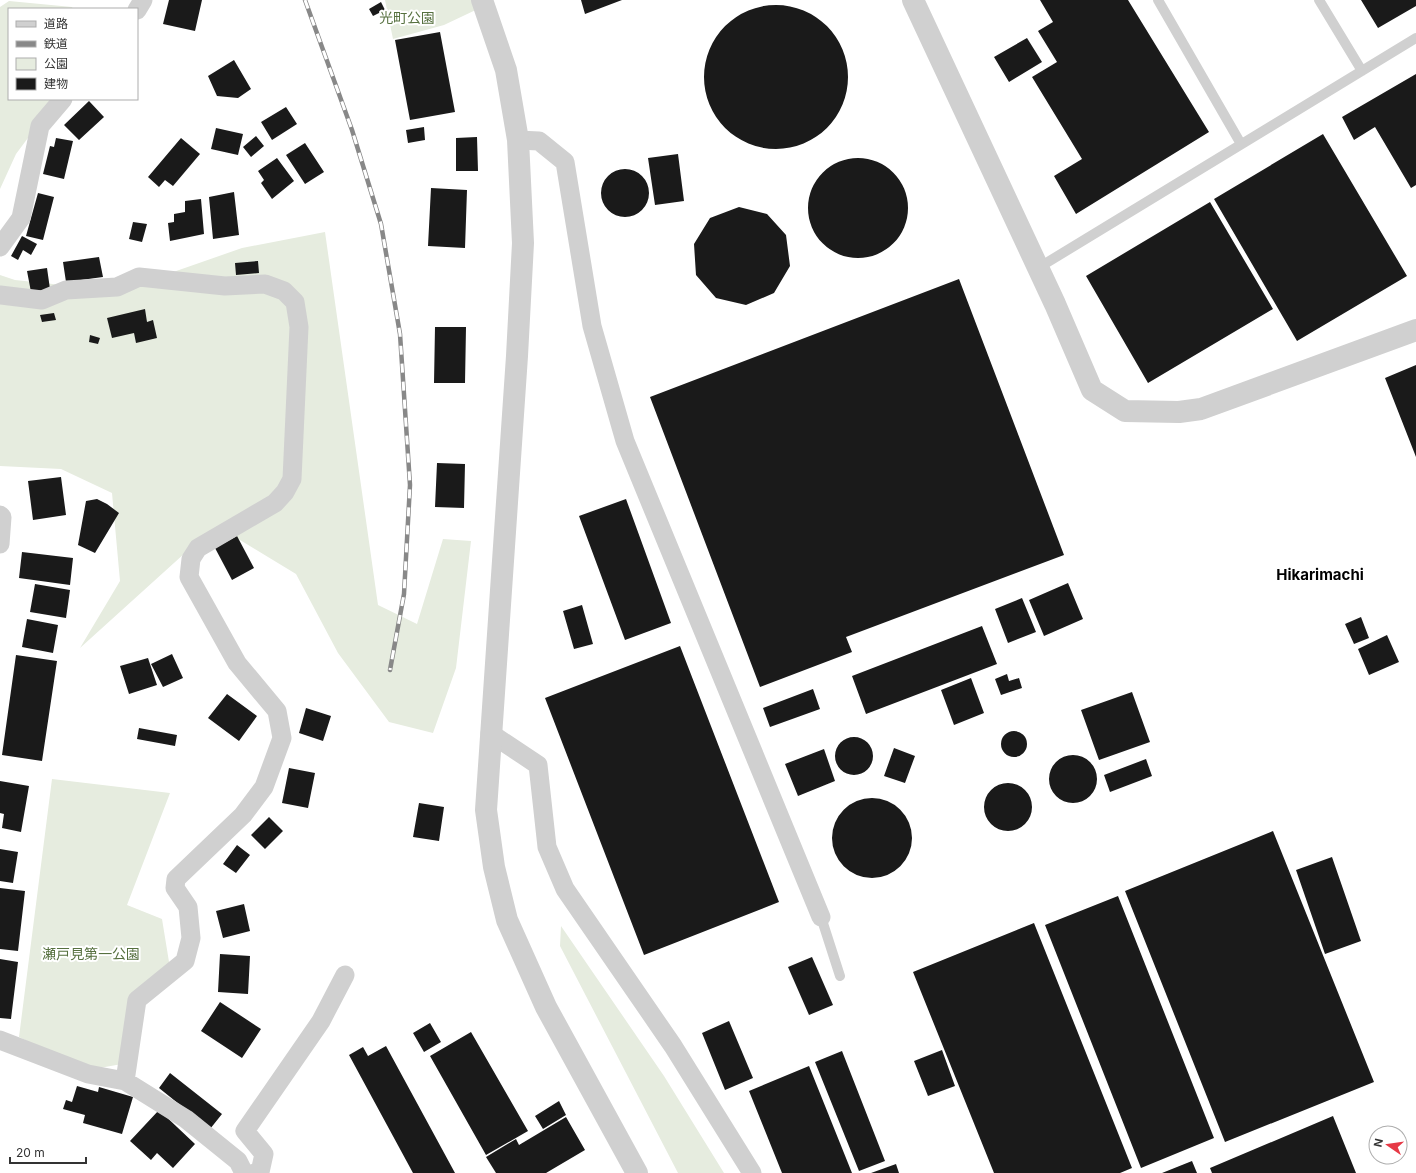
<svg xmlns="http://www.w3.org/2000/svg" width="1416" height="1173" font-family="Inter,'Noto Sans JP',sans-serif">
	<style>
		.green { fill: #e6ecdf }
		.building { fill: #1a1a1a }
		.lines { fill: none; stroke-linecap: round; stroke-linejoin: round }
		.service { stroke: #d0d0d0; stroke-width: 10 }
		.minor { stroke: #d0d0d0; stroke-width: 19 }
		.tertiary { stroke: #d0d0d0; stroke-width: 22 }
		.rail-casing { stroke: #888; stroke-width: 4.5 }
		.rail { stroke: #fff; stroke-width: 3; stroke-dasharray: 9; stroke-linecap: butt }
		.labels { text-anchor: middle; dominant-baseline: central; stroke-width: 4; stroke-linejoin: round; paint-order: stroke }
		.park-label { font-size: 14px; fill: #56703f; stroke: #fff }
		.neighbourhood-label { font-size: 15px; font-weight: bold; fill: #000; stroke: #fff }
	</style>
	<rect width="100%" height="100%" fill="#fff"/>
	<path class="green" d="M385 0H478L482 7 444 25 393 39Z
		M9 1 72 7 73 9H9V99H57L16 154 0 189V7Z
		M325 232 378 605 417 624 443 539 471 541 456 668 433 733 389 722 338 653 296 574 222 529 185 553 80 648 120 581 112 493 61 469 0 466V275L15 280 119 291 242 248Z
		M52 779 170 793 127 905 162 919 170 968 133 996 122 1064 88 1070 19 1037Z
		M561 926 664 1076 724 1173H678L560 946Z"/>
	<path class="building" d="M169 0H202L195 31 163 24Z
		M581 0H622L585 14Z
		M1040 0H1128L1209 132 1076 214 1054 176 1082 159 1032 77 1057 62 1038 31 1053 22Z
		M1361 0H1416V6L1378 28Z
		M381 2 385 10 373 16 369 9Z
		M704 77a72 72 0 1 1 144 0a72 72 0 1 1-144 0Z
		M440 32 455 112 410 120 395 40Z
		M1027 38 1042 62 1009 82 994 57Z
		M234 60 251 89 238 98 217 96 208 76Z
		M1416 74V185L1411 188 1375 127 1354 140 1342 117Z
		M89 101 104 117 79 140 64 125Z
		M286 107 297 124 272 140 261 122Z
		M424 127 425 140 408 143 406 130Z
		M216 128 243 134 238 155 211 149Z
		M1323 134 1407 276 1297 341 1214 199Z
		M256 136 264 146 251 157 243 147Z
		M477 137 478 171H456V138Z
		M56 138 73 141 64 179 43 174 50 146 54 147Z
		M181 138 200 154 173 186 165 180 159 187 148 177Z
		M305 143 324 172 305 184 286 155Z
		M678 154 684 201 655 205 648 158Z
		M277 158 294 181 272 199 261 183 264 180 258 171Z
		M808 208a50 50 0 1 1 100 0a50 50 0 1 1-100 0Z
		M601 193a24 24 0 1 1 48 0a24 24 0 1 1-48 0Z
		M431 188 467 190 465 248 428 246Z
		M234 192 239 235 213 239 209 197Z
		M38 193 54 197 43 240 26 236Z
		M201 199 204 234 170 241 168 223 174 222V214L185 212V201Z
		M1210 202 1273 309 1148 383 1086 276Z
		M739 207 767 214 786 235 790 266 774 293 746 305 716 298 696 275 694 244 710 218Z
		M133 222 147 224 142 242 129 239Z
		M22 236 37 244 31 255 23 250 18 260 11 256Z
		M99 257 103 277 66 282 63 262Z
		M258 261 259 273 236 275 235 263Z
		M47 268 50 289 31 292 27 271Z
		M959 279 1064 555 846 637 852 652 760 687 650 397Z
		M145 309 147 322 153 320 157 338 136 343 134 333 112 338 107 318Z
		M54 313 56 320 42 322 40 315Z
		M435 327H466L465 383H434Z
		M90 335 100 338 98 344 89 342Z
		M1416 365V457L1385 378Z
		M437 463 465 464 464 508 435 507Z
		M61 477 66 515 33 520 28 481Z
		M97 499 107 504 119 513 95 553 78 545 86 501Z
		M626 499 671 623 625 640 579 516Z
		M237 536 254 568 232 580 215 548Z
		M22 552 73 558 70 585 19 578Z
		M1068 583 1083 619 1044 636 1029 600Z
		M35 584 70 590 66 618 30 612Z
		M1022 598 1036 632 1008 643 995 609Z
		M582 605 593 644 574 649 563 611Z
		M1361 617 1369 638 1354 644 1345 624Z
		M27 619 58 625 53 653 22 647Z
		M982 626 997 664 866 714 852 676Z
		M1387 635 1399 662 1369 675 1358 649Z
		M680 646 779 902 644 955 545 698Z
		M172 654 183 678 163 687 151 664Z
		M16 655 57 661 42 761 2 755Z
		M148 658 157 685 129 694 120 666Z
		M1007 674 1009 681 1019 678 1022 688 1001 695 995 679Z
		M971 678 984 713 954 725 941 690Z
		M813 689 820 709 770 727 763 708Z
		M1132 692 1150 742 1099 760 1081 710Z
		M227 694 257 716 239 741 208 718Z
		M306 708 331 716 323 741 299 733Z
		M139 728 177 735 175 746 137 739Z
		M1001 744a13 13 0 1 1 26 0a13 13 0 1 1-26 0Z
		M835 756a19 19 0 1 1 38 0a19 19 0 1 1-38 0Z
		M894 748 915 756 905 783 884 776Z
		M824 749 835 781 798 796 785 764Z
		M1049 779a24 24 0 1 1 48 0a24 24 0 1 1-48 0Z
		M1146 759 1152 776 1110 792 1104 775Z
		M289 768 315 773 308 808 282 803Z
		M0 781 29 786 21 832 2 828 4 814 0 813Z
		M984 807a24 24 0 1 1 48 0a24 24 0 1 1-48 0Z
		M832 838a40 40 0 1 1 80 0a40 40 0 1 1-80 0Z
		M419 803 444 807 439 841 413 837Z
		M269 817 283 831 265 849 251 835Z
		M1273 831 1374 1082 1225 1142 1125 891Z
		M237 845 250 855 236 873 223 864Z
		M0 849 18 852 13 883 0 881Z
		M1332 857 1361 941 1325 954 1296 870Z
		M0 888 25 891 18 951 0 949Z
		M1118 896 1214 1138 1141 1168 1045 925Z
		M244 904 250 931 223 938 216 911Z
		M1034 923 1132 1168 1120 1173H994L913 972Z
		M220 954 250 956 248 994 218 992Z
		M812 957 833 1005 809 1015 788 967Z
		M0 959 18 962 11 1019 0 1018Z
		M220 1002 261 1029 242 1058 201 1031Z
		M729 1021 753 1078 725 1090 702 1033Z
		M430 1023 441 1042 424 1052 413 1033Z
		M471 1032 528 1131 486 1155 430 1056Z
		M386 1046 455 1173H413L349 1055 363 1047 368 1056Z
		M942 1050 955 1086 928 1096 914 1061Z
		M842 1051 885 1161 859 1171 815 1062Z
		M809 1066 852 1173H782L749 1091Z
		M170 1073 222 1114 210 1129 159 1088Z
		M77 1086 98 1092 99 1087 133 1097 122 1134 83 1123 85 1115 63 1109 66 1100 72 1102Z
		M559 1101 566 1115 543 1129 535 1116Z
		M159 1110 195 1144 173 1168 157 1153 151 1160 130 1141Z
		M1333 1116 1356 1173H1212L1210 1168Z
		M566 1117 585 1150 546 1173H496L486 1157 516 1139 519 1145Z
		M1192 1161 1197 1173H1162Z
		M896 1164 899 1173H871Z"/>
	<g class="lines">
		<path class="service" d="M1158 0 1241 144
			M1319 0 1362 71
			M1038 268 1416 38
			M821 917 840 976"/>
		<path class="minor" d="M137 10 143 0
			M518 140 539 141 565 162 592 326 625 441 821 917
			M0 247 21 218 40 126 63 99
			M0 295 42 300 66 290 117 287 139 277 225 286 265 284 284 291 295 302 299 327 292 479 285 492 275 503 198 548 191 559 189 577 237 663 277 711 282 738 264 787 243 815 176 879 175 888 188 907 191 938 185 961 137 1000 125 1081
			M0 515 2 517 0 544
			M490 733 538 765 547 847 565 889 673 1046 752 1173
			M0 1040 88 1074 125 1081 186 1119 238 1161 244 1173
			M254 1173 260 1172 264 1154 245 1131 321 1021 345 975"/>
		<path class="tertiary" d="M482 0 506 70 518 140 523 243 517 356 486 810 494 867 507 920 546 1007 637 1173
			M913 0 1055 304 1092 390 1125 411 1179 412 1201 409 1416 330"/>
		<g class="rail-casing">
			<path id="rail" d="M305 0 352 130 381 224 400 334 410 485 404 594 390 670"/>
		</g>
		<use href="#rail" class="rail"/>
	</g>
	<g class="labels">
		<g class="park-label">
			<text x="407" y="17">光町公園</text>
			<text x="91" y="953">瀬戸見第一公園</text>
		</g>
		<g class="neighbourhood-label">
			<text x="1320" y="574">Hikarimachi</text>
		</g>
	</g>
	<rect x="8" y="8" width="130" height="92" fill="#ffffff" stroke="#adadad"/>
	<rect x="16" y="21" width="20" height="6" fill="#d0d0d0" stroke="#adadad"/>
	<text x="44" y="28" font-size="12" fill="#333333">道路</text>
	<rect x="16" y="41" width="20" height="6" fill="#888888" stroke="#adadad"/>
	<text x="44" y="48" font-size="12" fill="#333333">鉄道</text>
	<rect x="16" y="58" width="20" height="12" fill="#e6ecdf" stroke="#adadad"/>
	<text x="44" y="68" font-size="12" fill="#333333">公園</text>
	<rect x="16" y="78" width="20" height="12" fill="#1a1a1a" stroke="#adadad"/>
	<text x="44" y="88" font-size="12" fill="#333333">建物</text>
	<g transform="translate(1388 1145) rotate(283)"><circle r="19" fill="#ffffff" stroke="#adadad"/>
	<path d="M0-3L7 15L0 10L-7 15Z" fill="#e63946"/>
	<text y="-6" font-size="11" font-weight="bold" text-anchor="middle" fill="#333333">N</text>
	</g>
	<path d="M10 1157v6h76v-6" fill="none" stroke="#333333" stroke-width="2"/>
	<text x="16" y="1157" font-size="12" fill="#333333" stroke="#ffffff" stroke-width="3" paint-order="stroke">20 m</text>
</svg>
